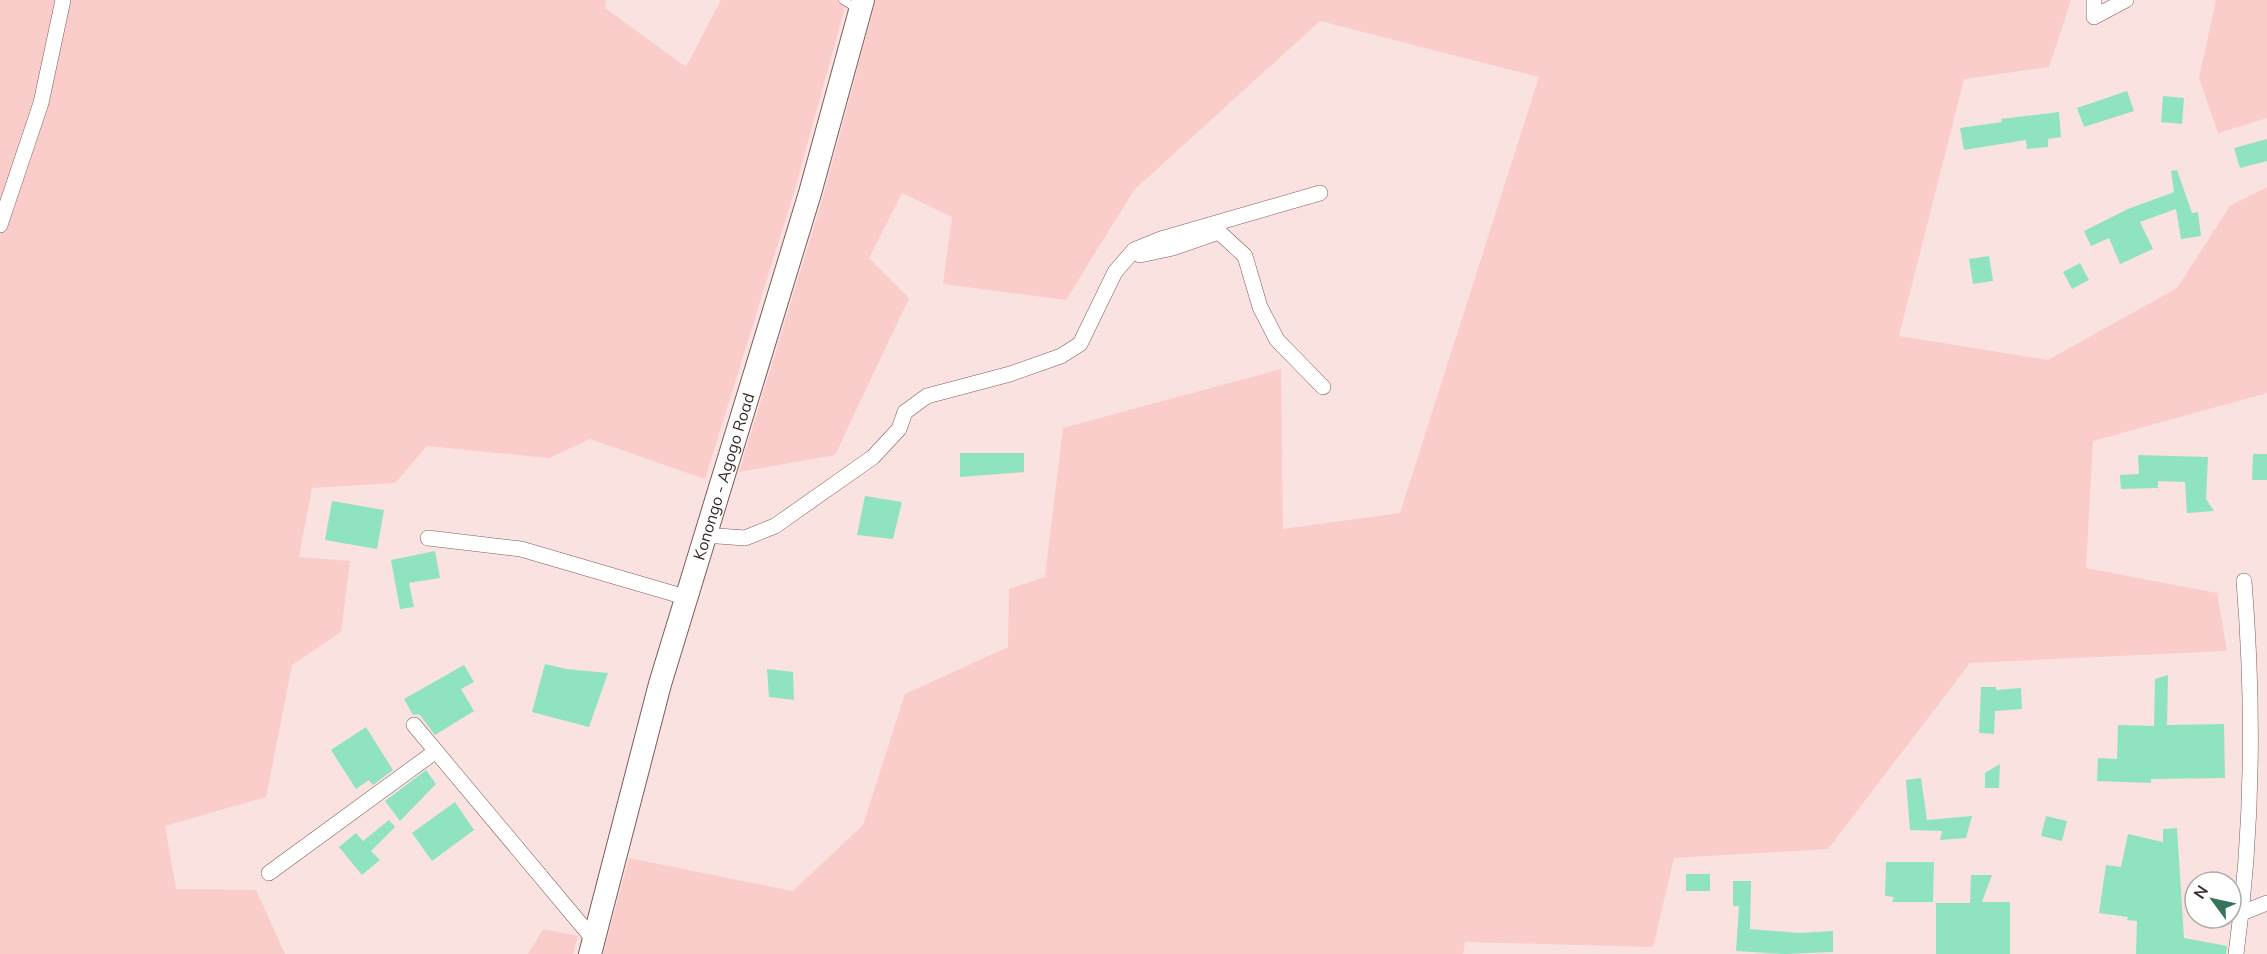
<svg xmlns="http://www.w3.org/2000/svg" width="2267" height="954" font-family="Mulish,sans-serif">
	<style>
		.green { fill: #faccca }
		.building { fill: #90e3c1 }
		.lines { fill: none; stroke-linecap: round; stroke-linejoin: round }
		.service-casing { stroke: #7e5c5b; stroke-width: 9 }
		.minor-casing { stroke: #7e5c5b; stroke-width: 16 }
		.secondary-casing { stroke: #7e5c5b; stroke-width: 24 }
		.service { stroke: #fff; stroke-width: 8 }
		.minor { stroke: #fff; stroke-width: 15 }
		.secondary { stroke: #fff; stroke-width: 22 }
		.labels { text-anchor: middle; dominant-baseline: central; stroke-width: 6; stroke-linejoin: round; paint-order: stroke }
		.street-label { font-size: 16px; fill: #372828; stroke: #fff }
	</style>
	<rect width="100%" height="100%" fill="#fae2e0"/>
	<path class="green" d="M0 0H606L605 8 686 67 721 0H847L795 189 705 479 590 439 549 458 427 446 395 483 312 488 299 557 350 561 341 632 292 665 266 797 165 826 176 889 256 890 285 954H0Z
		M876 0H2071L2049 67 1964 79 1899 336 2048 360 2177 288 2230 206 2267 187V393L2093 441 2086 568 2217 593 2227 651 1970 663 1828 849 1674 858 1653 947 1465 942 1463 954H603L629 858 793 891 863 825 905 694 1008 647 1009 589 1045 577 1063 428 1281 369 1283 529 1400 513 1539 77 1320 21 1134 190 1066 300 943 284 952 217 902 193 869 258 909 298 835 455 739 472 823 197Z
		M2216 0H2267V118L2218 133 2199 78Z
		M543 929 578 936 573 954H528Z"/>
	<path class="building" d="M2127 91 2134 111 2084 127 2077 108Z
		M2163 96 2184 98 2182 124 2161 122Z
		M2059 112 2061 137 2048 139V147L2027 149 2026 140 1964 150 1960 128 2002 122 2001 119Z
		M2267 139V161L2240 168 2234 148Z
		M2177 170 2192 213 2198 212 2201 236 2181 239 2176 209 2140 222 2153 249 2120 264 2109 238 2091 246 2084 231 2128 209 2174 192 2171 171Z
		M1989 256 1993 281 1973 284 1969 259Z
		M2080 263 2089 280 2072 289 2063 272Z
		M960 453H1024V472L960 477Z
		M2253 454H2267V480H2252Z
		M2138 455 2208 457 2206 499 2214 511 2187 513 2185 482 2158 481V488L2121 489 2120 475 2139 474Z
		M865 496 902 502 893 539 857 535Z
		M332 501 384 510 377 549 325 540Z
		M435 551 440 578 409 583 414 607 400 609 391 560Z
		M545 664 566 669 608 673 589 727 532 712Z
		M464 665 474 682 461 689 474 711 435 735 419 714 413 715 404 699Z
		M767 669 793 672 794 700 769 697Z
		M2168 675 2167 725 2224 724 2225 778 2151 779V783L2097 781 2098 758 2117 759 2118 725 2154 726 2155 679Z
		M1981 687H1996V690L2021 688 2022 709 1995 711 1994 734 1979 733Z
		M366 727 393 770 373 785 369 780 356 789 331 750Z
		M2000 764 1999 788H1985V773Z
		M426 770 436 784 400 821 385 801Z
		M1921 778 1927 820 1972 816 1966 838 1940 840 1942 831 1910 830 1906 780Z
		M455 802 474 830 432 861 412 833Z
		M2046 816 2067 821 2062 841 2041 836Z
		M389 820 395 827 371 851 380 860 362 875 339 847 356 833 363 841Z
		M2177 828 2184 938 2227 946 2226 954H2136L2137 921 2127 920 2128 917 2099 913 2106 865 2121 867 2128 834 2163 842V829Z
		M1886 862H1934L1933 902H1892L1894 897 1885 896Z
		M1686 874H1710V891H1686Z
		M1971 875H1992L1982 902H2010V954H1936V903H1970Z
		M1733 881H1751L1750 929 1799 933 1833 931V952L1784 954 1736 951 1739 906H1733Z"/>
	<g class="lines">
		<g class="service-casing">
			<path id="service" d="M843 0 857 9"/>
		</g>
		<g class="minor-casing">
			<path id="minor" d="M2094 0V17L2126 0
				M0 225 41 103 63 0
				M1140 255 1173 248 1219 232 1245 256 1260 307 1277 340 1323 387
				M704 535 745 538 775 526 873 457 899 429 905 412 927 396 1010 374 1061 356 1080 344 1115 272 1134 250 1161 239 1320 193
				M428 538 521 549 685 597
				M414 725 594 940
				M269 873 436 751
				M2242 913 2267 903
				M2236 954C2253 831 2254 705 2244 581"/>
		</g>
		<g class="secondary-casing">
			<g id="secondary">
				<path id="s1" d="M590 954 660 684 810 193 863 0"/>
			</g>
		</g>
		<use href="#service" class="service"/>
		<use href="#minor" class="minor"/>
		<use href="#secondary" class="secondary"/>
	</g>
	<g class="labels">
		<g class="street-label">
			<text stroke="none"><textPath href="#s1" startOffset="496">Konongo - Agogo Road</textPath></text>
		</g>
	</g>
	<g transform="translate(2213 900) rotate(303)"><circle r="28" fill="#ffffff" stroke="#afa9a9" stroke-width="1.5"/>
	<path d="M0-4.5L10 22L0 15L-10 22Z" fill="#37725b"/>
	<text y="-9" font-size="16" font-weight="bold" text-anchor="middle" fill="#372828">N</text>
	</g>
</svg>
